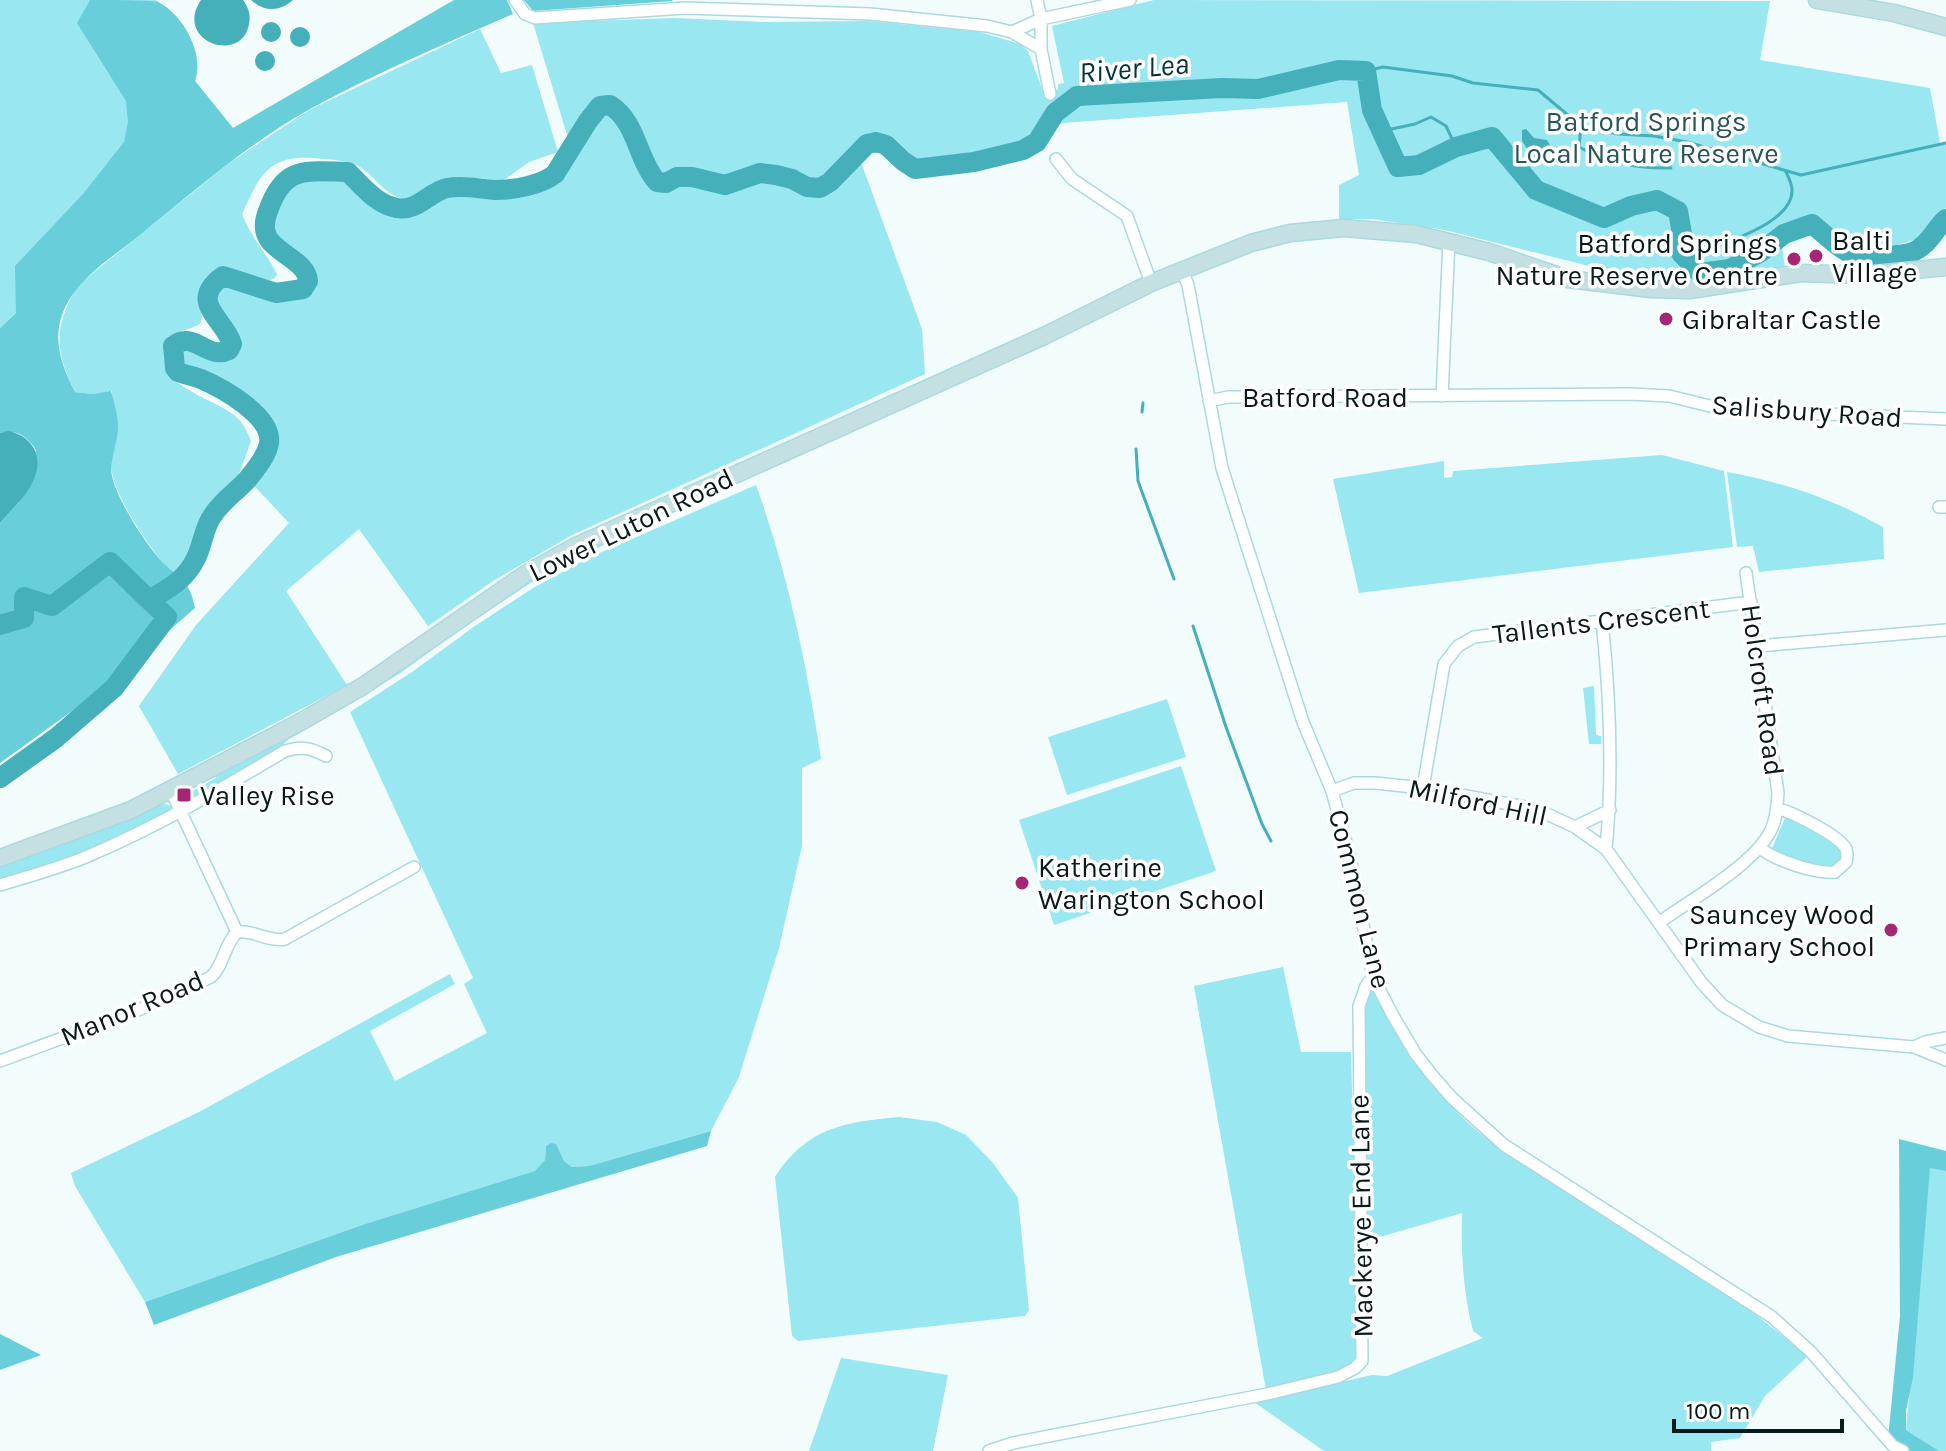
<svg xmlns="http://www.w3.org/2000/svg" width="1946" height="1451" font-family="Karla,sans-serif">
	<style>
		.green { fill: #98e7f1 }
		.forest { fill: #67ceda }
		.water { fill: #45afba }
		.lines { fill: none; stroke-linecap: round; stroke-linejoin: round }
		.stream { stroke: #45afba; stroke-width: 3 }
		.river { stroke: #45afba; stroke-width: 20 }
		.street-casing { stroke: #aad9df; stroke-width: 14 }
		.secondary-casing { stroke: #aad9df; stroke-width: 19 }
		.street { stroke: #fff; stroke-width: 11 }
		.secondary { stroke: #c5e0e3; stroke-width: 16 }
		.poi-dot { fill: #a62676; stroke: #fff; stroke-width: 3 }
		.labels { text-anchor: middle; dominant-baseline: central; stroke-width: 7; stroke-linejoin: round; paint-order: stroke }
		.park-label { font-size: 28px; fill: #27555a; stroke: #fff }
		.poi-label { font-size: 28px; fill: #07191b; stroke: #fff; text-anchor: start }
		.street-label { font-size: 28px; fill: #07191b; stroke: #fff }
		.water-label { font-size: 30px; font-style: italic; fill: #00353a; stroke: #fff }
	</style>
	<rect width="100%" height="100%" fill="#f3fcfd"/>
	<path class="green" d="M0 0H156C180 19 206 49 195 81L233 128 82 249 0 328Z
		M1154 0 1770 1 1760 60 1930 88 1940 143H1946V208L1933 219 1923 237 1895 246 1861 248 1820 226 1780 231 1785 268 1688 280 1613 272 1445 230 1372 219H1339V185L1359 175 1347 102 1063 123C1058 125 1051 127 1046 131 1038 137 1034 146 1023 150 995 161 949 168 919 168 892 169 889 122 858 154L922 329 925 374 570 536 493 581 428 626 359 529 286 591 347 685 178 774 139 706 196 625 289 523 248 479C256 468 268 455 269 442 271 416 220 386 199 378 192 375 181 376 177 370 172 364 173 353 173 346 194 329 207 361 229 350L232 344C224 318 187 302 223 276L276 293 303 289 308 281C307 263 281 255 270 241 263 232 264 221 268 211 283 166 305 170 348 172L383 203 397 209 410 208 442 189 479 187 497 190 548 180 555 174 571 148 533 23 674 18 764 22 868 21 980 32 1020 44 1028 51 1043 91 1058 90V84L1064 83 1052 26Z
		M480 29 501 73 532 65 558 152 529 162 501 182 481 178 449 179 404 200C379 190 378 179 360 167 350 161 336 160 324 159 272 153 262 169 242 214 250 236 266 253 277 274L275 278 265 282 227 269C211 277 199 286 200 305 201 313 204 316 200 324 191 329 179 331 171 336 165 340 165 346 164 352 159 387 213 398 234 415 243 422 247 431 251 441L239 474 227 492 215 502 203 518 195 554 178 576C158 565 114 495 112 472 110 447 112 417 112 391L93 394 75 392C54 350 54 326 78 285L229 163 309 110Z
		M909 404 911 405 639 528 544 574 465 626 399 674 290 738C268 761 217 783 188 799L182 797 216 778 215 775 555 563Z
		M1662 455 1724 471 1733 547 1359 593 1333 479 1444 461V478L1452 477 1453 471Z
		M1727 472C1783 482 1833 499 1883 527L1884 559 1759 572 1753 546 1737 547Z
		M756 485C788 574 807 666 821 759L802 768V846L779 948 739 1077 711 1131 589 1166 572 1167 564 1161 556 1145 546 1146 545 1160 536 1171 365 1224 145 1302 75 1186 71 1173 199 1112 450 974 455 984 370 1031 395 1081 487 1033 464 984 473 978 350 712 412 672 475 626 533 588 588 558Z
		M1594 686 1596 735 1601 736V744H1589L1583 688Z
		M1167 699 1186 757 1067 795 1048 737Z
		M1181 766 1216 871 1054 925 1019 820Z
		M161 803 171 806V812L85 854 0 881V864L83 837Z
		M1785 818H1793L1838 846 1843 854 1839 866 1827 868 1778 855 1772 848Z
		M1283 967 1301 1052H1351L1359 1355C1342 1381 1294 1384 1266 1390L1194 986Z
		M1373 989C1399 1032 1424 1077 1459 1114 1489 1145 1531 1168 1568 1191 1650 1244 1735 1292 1807 1357L1765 1396 1740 1438 1711 1442V1451H1324L1254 1402 1372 1375 1387 1376 1483 1338 1473 1331C1463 1291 1461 1254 1462 1213L1363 1242V1004L1368 991Z
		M899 1117 937 1122 966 1135 993 1163 1018 1198 1029 1310 1025 1316 798 1341 792 1336 775 1177C806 1128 844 1122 899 1117Z
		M1930 1167 1946 1171V1451H1939L1906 1430Z
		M841 1358 948 1375 933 1451H809Z"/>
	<path class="forest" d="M90 0C105 0 147 0 158 2 184 15 204 54 195 81L233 128 454 0H507L513 14C445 44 376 73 310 109 249 143 194 191 140 235 109 260 70 282 60 322 54 346 64 371 75 392L93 394 111 391C114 402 118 416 118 427 118 443 109 460 112 476 117 499 142 538 157 556 176 579 189 576 195 608L97 693 0 763V523L19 502 36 450C27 436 17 429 0 433V328L16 313 15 266 83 194 124 142 128 122 126 101 77 23Z
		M524 0H672L673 1 533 11Z
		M711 1131 707 1146 336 1257 154 1325 145 1302 365 1224 535 1171 545 1160 546 1146 551 1143 556 1144 564 1161 572 1167 589 1166Z
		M1899 1139 1946 1151V1171L1930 1168 1913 1377 1906 1411V1430L1939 1451H1903L1888 1439 1900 1316Z
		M0 1334 41 1355 0 1370Z"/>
	<path class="water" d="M201 0H243C248 7 251 14 249 24 242 65 173 42 201 0Z
		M251 0H293C279 12 265 12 251 0Z
		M261 32a10 10 0 1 1 20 0a10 10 0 1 1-20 0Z
		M290 37a10 10 0 1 1 20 0a10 10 0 1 1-20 0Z
		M255 61a10 10 0 1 1 20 0a10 10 0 1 1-20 0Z
		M1526 129 1534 138 1547 140 1551 147 1547 157 1534 159 1522 141V130Z
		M8 431C34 436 45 459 32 483 25 498 11 510 0 523V433Z"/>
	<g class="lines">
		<path class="stream" d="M1366 71 1383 67 1452 76 1473 83 1538 90 1581 126 1618 134 1654 136 1687 142 1801 175 1946 143
			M1581 127 1579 147C1608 163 1638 169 1671 168
			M1382 131 1415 124 1431 117 1446 126 1456 147
			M1715 247C1737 238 1793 220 1792 190 1792 184 1789 178 1786 172
			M1142 412 1143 403
			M1136 449 1138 481 1174 579
			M1193 626 1226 727 1262 824 1271 841"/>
		<path class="river" d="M0 625 24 618V597L52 606 110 562 149 600C167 590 186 579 195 560 203 546 203 528 213 515 222 501 236 492 247 480 255 470 267 456 269 443 273 416 222 388 201 379 194 376 186 375 178 372L175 368 173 346C194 329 207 361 229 350L232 344C224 318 187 302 223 276L276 293 303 289 308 281C307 263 281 255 270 241 263 232 264 221 268 211 284 165 305 171 348 172 361 185 377 205 397 208 417 212 429 192 447 188 464 185 480 189 496 190 514 190 541 185 555 174L588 121 600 106 610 105C637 122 637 159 657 182L666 183 677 177H692L725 185 760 173 776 175 792 179 807 187 820 188 830 182 867 144 876 142 886 145 903 161 915 169 974 162 1023 150 1037 142 1055 113 1077 96 1222 88 1258 89 1339 70 1366 71 1372 110 1398 167 1419 165 1456 147 1492 137 1536 190 1604 218 1631 206 1657 200 1678 211 1682 234 1681 253 1700 273 1730 269 1761 252 1784 234 1812 224C1845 251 1852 265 1897 255 1906 254 1914 253 1921 247 1932 240 1936 227 1946 219
			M0 778 56 738 114 688 167 617 149 600"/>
		<g class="street-casing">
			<path id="street" d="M515 0 525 14 535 18 685 8 870 14 987 26 1012 32 1041 49
				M1037 0 1041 19V49L1050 94
				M1012 32 1041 19 1130 0
				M1056 159 1072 179 1127 216 1151 283
				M1182 270 1188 285 1222 468 1303 722 1332 791 1350 857 1373 977 1392 1014 1415 1053 1432 1075 1452 1098 1504 1145 1772 1317 1811 1352 1893 1446 1903 1451
				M1442 396 1449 241
				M1209 401 1228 397 1631 394 1669 396 1714 407 1754 411 1946 419
				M1939 507H1946
				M1602 621C1610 696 1613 775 1606 849
				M1758 646 1946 630
				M1423 788 1444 664 1458 646 1474 637 1751 602
				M171 791 237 932
				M1332 791 1354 783H1375L1423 788 1536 809 1575 827 1606 849 1701 982 1722 1005 1759 1027 1788 1036 1914 1047 1946 1060
				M1575 827 1610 810
				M1760 848C1775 860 1815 874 1835 872L1846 862C1847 857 1848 855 1846 849 1839 835 1793 813 1777 808
				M0 885C29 876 60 868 88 856 157 827 221 789 285 751 302 746 311 748 326 756
				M1660 922C1692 899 1755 864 1771 830 1777 818 1777 805 1778 793L1746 573
				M1914 1047 1925 1042 1946 1038
				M0 1061 141 1009 211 977C224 965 224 945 237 932 254 930 268 942 285 939L414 867
				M989 1451 1013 1443 1267 1394 1338 1377 1355 1368 1362 1361 1359 1006 1366 986 1373 977"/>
		</g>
		<g class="secondary-casing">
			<path id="secondary" d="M1817 0 1894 13 1946 27
				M0 858 131 810 295 725 363 686 527 573 574 547 1044 336 1151 283 1251 243 1290 233 1344 228 1416 234 1489 252 1568 279 1651 289 1690 290 1801 273 1864 275 1946 267"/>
		</g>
		<use href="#street" class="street"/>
		<use href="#secondary" class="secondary"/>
	</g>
	<g class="poi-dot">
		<circle cx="1816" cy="256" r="8"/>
		<circle cx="1794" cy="259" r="8"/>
		<circle cx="1666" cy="319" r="8"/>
		<rect x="176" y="787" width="16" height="16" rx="4"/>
		<circle cx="1022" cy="883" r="8"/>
		<circle cx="1891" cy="930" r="8"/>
	</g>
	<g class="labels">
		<g class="park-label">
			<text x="1646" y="121">Batford Springs<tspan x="1646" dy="32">Local Nature Reserve</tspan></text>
		</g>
		<g class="poi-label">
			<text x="1832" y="240">Balti<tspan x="1832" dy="32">Village</tspan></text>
			<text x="1778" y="243" text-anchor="end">Batford Springs<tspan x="1778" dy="32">Nature Reserve Centre</tspan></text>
			<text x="1682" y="319">Gibraltar Castle</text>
			<text x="200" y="795">Valley Rise</text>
			<text x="1038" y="867">Katherine<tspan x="1038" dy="32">Warington School</tspan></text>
			<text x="1875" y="914" text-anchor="end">Sauncey Wood<tspan x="1875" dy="32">Primary School</tspan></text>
		</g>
		<g class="street-label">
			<text x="1325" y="397">Batford Road</text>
			<text transform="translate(1807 411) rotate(4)">Salisbury Road</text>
			<text transform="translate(631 525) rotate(-26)">Lower Luton Road</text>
			<text transform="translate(1601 621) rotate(-7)">Tallents Crescent</text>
			<text transform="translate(1763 690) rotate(82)">Holcroft Road</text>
			<text transform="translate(1478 802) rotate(12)">Milford Hill</text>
			<text transform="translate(1360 899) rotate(76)">Common Lane</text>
			<text transform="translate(132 1008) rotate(-23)">Manor Road</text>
			<text transform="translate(1361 1216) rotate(-91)">Mackerye End Lane</text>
		</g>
		<g class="water-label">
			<text transform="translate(1134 68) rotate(-5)">River Lea</text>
		</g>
	</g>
	<path d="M1674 1419v12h168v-12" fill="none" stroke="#07191b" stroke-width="4"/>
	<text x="1686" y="1419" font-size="24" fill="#07191b" stroke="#ffffff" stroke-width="6" paint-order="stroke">100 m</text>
</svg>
